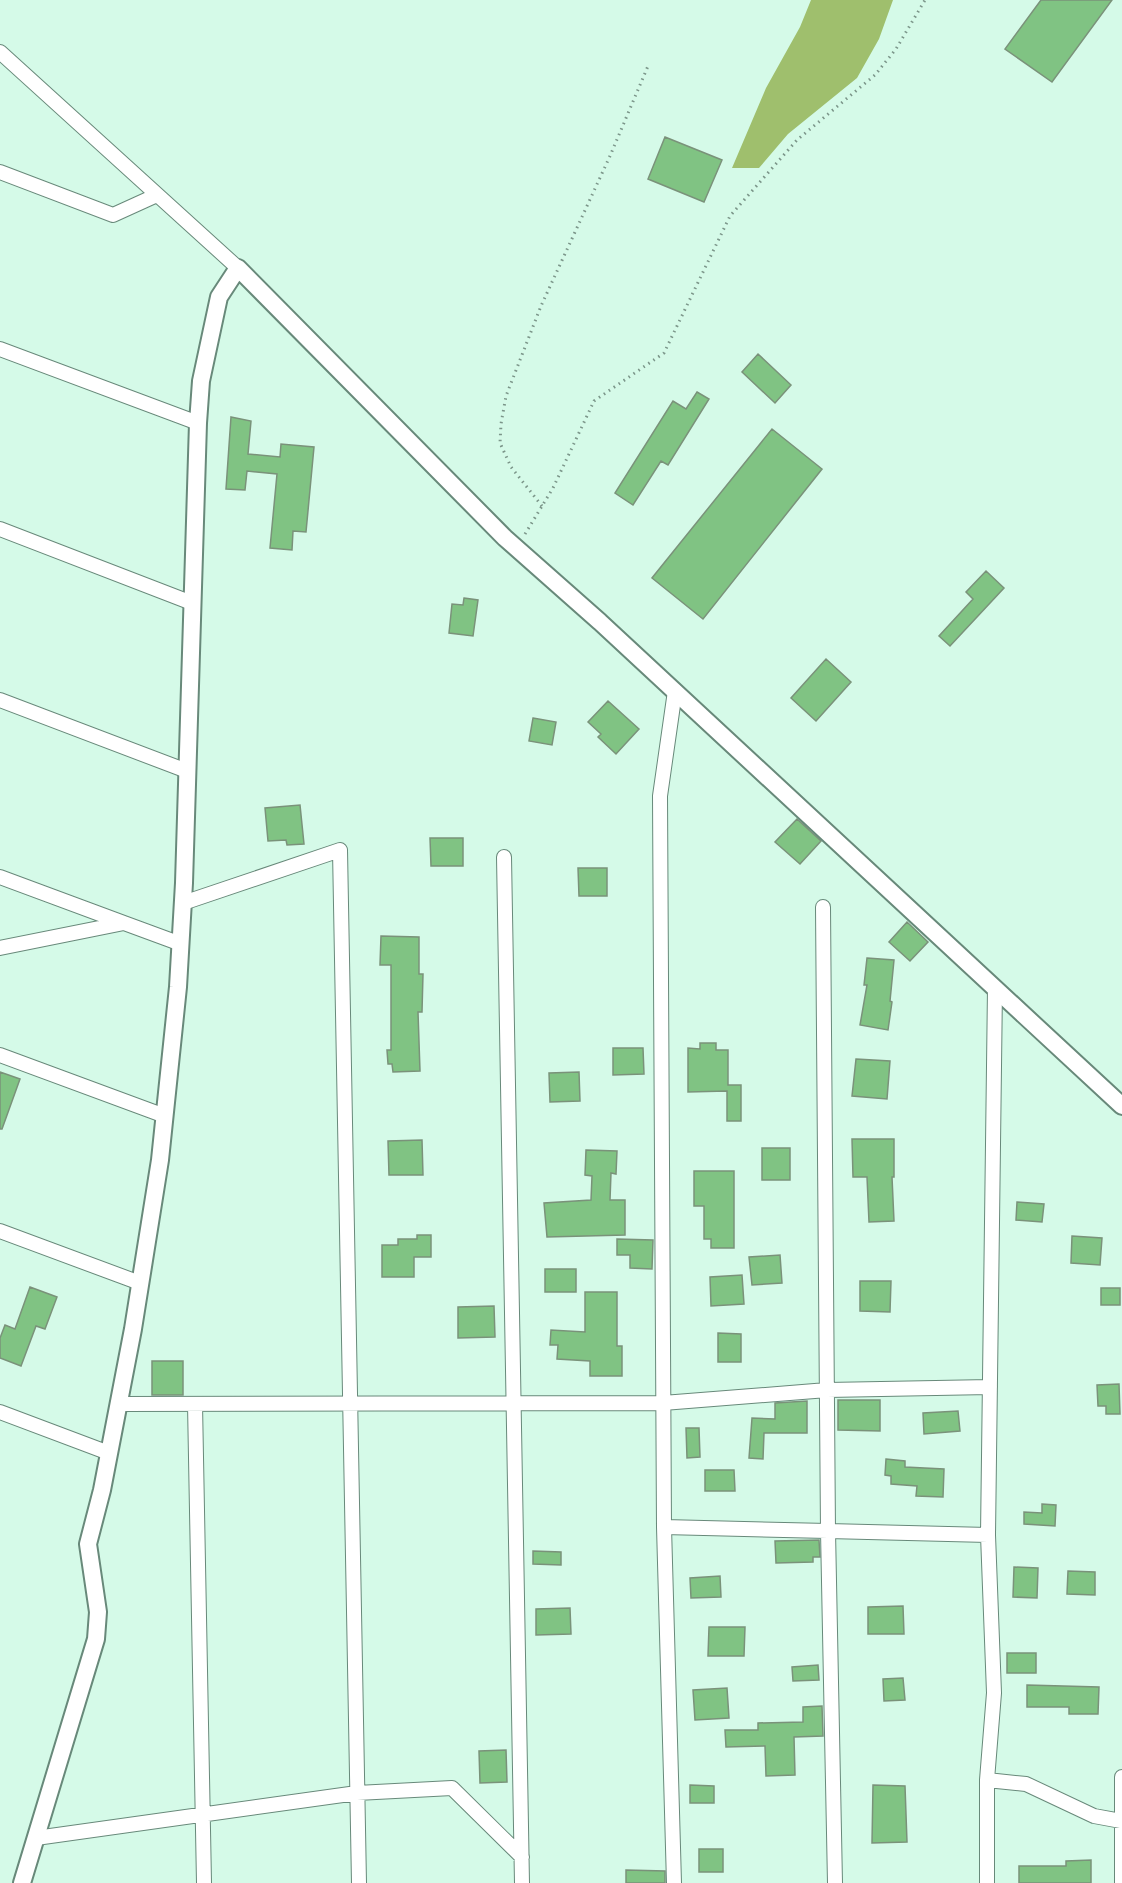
<svg xmlns="http://www.w3.org/2000/svg" width="1122" height="1883" font-family="Helvetica,sans-serif">
	<style>
		.forest { fill: #9fbf6d }
		.building { fill: #80c383; stroke: #7a927a; stroke-width: 1.5 }
		.lines { fill: none; stroke-linecap: round; stroke-linejoin: round }
		.minor-casing { stroke: #68897a; stroke-width: 16 }
		.tertiary-casing { stroke: #68897a; stroke-width: 20 }
		.path { stroke: #7b9589; stroke-width: 3; stroke-dasharray: 1.5 4.5; stroke-linecap: butt }
		.minor { stroke: #fff; stroke-width: 14 }
		.tertiary { stroke: #fff; stroke-width: 16 }
	</style>
	<rect width="100%" height="100%" fill="#d5fae8"/>
	<path class="forest" d="M811 0H893L879 39 857 78 788 134 759 168H732L766 88 800 27Z"/>
	<path class="building" d="M1041 0H1112L1052 82 1005 49Z
		M665 137 722 160 704 202 648 179Z
		M758 354 791 385 775 403 742 372Z
		M697 392 709 399 668 465 661 461 633 505 615 493 673 401 686 409Z
		M231 417 251 421 248 454 280 457 281 444 314 447 306 532 293 531 292 550 270 548 277 474 247 471 245 490 226 489Z
		M772 429 822 469 703 619 652 578Z
		M986 571 1004 588 950 646 939 636 973 599 966 592Z
		M464 598 478 600 473 636 449 633 452 604 463 605Z
		M826 659 851 682 816 721 791 698Z
		M608 701 639 729 616 754 598 737 601 734 588 722Z
		M533 718 556 722 552 745 529 741Z
		M300 805 304 844 287 845 286 840 268 841 265 808Z
		M797 819 821 841 800 864 775 842Z
		M430 838H463V866H431Z
		M578 868H607V896H579Z
		M907 922 928 942 910 961 889 942Z
		M381 936 419 937V974H423L422 1012H418L420 1071 393 1072 392 1064H388L387 1050H391V965H380Z
		M867 958 894 960 890 1001 892 1002 888 1030 860 1025 867 985H864Z
		M700 1043H716V1050H728V1085H741V1121H727V1091L688 1092V1048L700 1049Z
		M613 1048H643L644 1074 613 1075Z
		M856 1059 890 1061 887 1099 852 1096Z
		M0 1072 20 1079 2 1129H0Z
		M579 1072 580 1101 550 1102 549 1073Z
		M852 1139H894V1177H892L894 1221 869 1222 867 1177H853Z
		M422 1140 423 1175H389L388 1141Z
		M762 1148H790V1180H762Z
		M586 1150 617 1151 616 1174 611 1173 610 1200H625V1235L547 1237 544 1203 591 1200 592 1176 585 1175Z
		M694 1171H734V1248H711V1239H704V1206H694Z
		M1017 1202 1044 1204 1042 1222 1016 1220Z
		M417 1235H431V1257H414V1277H382V1245H398V1239H417Z
		M1072 1236 1102 1238 1100 1265 1071 1263Z
		M617 1239 653 1240 652 1269 630 1268V1255H617Z
		M780 1255 782 1283 752 1285 749 1257Z
		M545 1269H576V1292H545Z
		M742 1275 744 1304 711 1306 710 1277Z
		M860 1281H891L890 1312 860 1311Z
		M30 1287 57 1297 45 1329 36 1326 21 1366 0 1358V1338L5 1325 15 1329Z
		M1101 1288H1120V1305H1101Z
		M585 1292H617V1346H622V1376H590V1361L557 1359 558 1345H550L551 1330 585 1332Z
		M494 1306 495 1337 458 1338V1307Z
		M718 1333 741 1334V1362H718Z
		M152 1361H183V1395H152Z
		M1119 1384 1120 1414H1106V1406H1098L1097 1385Z
		M838 1400H880V1431L838 1430Z
		M807 1401V1433H764L763 1459 749 1458 752 1418 775 1419V1403Z
		M958 1411 960 1431 924 1434 923 1413Z
		M686 1428H699L700 1457 687 1458Z
		M886 1459 905 1461V1467L944 1469 943 1497 916 1496 917 1486 891 1484V1476L885 1475Z
		M705 1470H734L735 1491H705Z
		M1042 1504 1056 1505 1055 1526 1024 1524V1512L1042 1513Z
		M819 1540 820 1557H813V1562L776 1563 775 1541Z
		M533 1551 561 1552V1565L533 1564Z
		M1014 1567 1038 1568 1037 1598 1013 1597Z
		M1068 1571 1095 1572V1595L1067 1594Z
		M720 1576 721 1597 691 1598 690 1578Z
		M903 1606 904 1634H868V1607Z
		M570 1608 571 1634 536 1635V1609Z
		M709 1627H745L744 1656H708Z
		M1007 1653H1036V1673H1007Z
		M818 1665 819 1680 793 1681 792 1667Z
		M903 1678 905 1700 884 1701 883 1679Z
		M1027 1685 1099 1687 1098 1714H1069V1707H1027Z
		M727 1688 729 1718 695 1720 693 1690Z
		M822 1706 823 1736 794 1737 795 1775 766 1776 765 1746 726 1747 725 1730H758V1723L803 1722V1707Z
		M506 1750 507 1782 480 1783 479 1751Z
		M690 1785 714 1786V1803H690Z
		M873 1785 905 1786 907 1842 872 1843Z
		M699 1849H723V1872H699Z
		M1091 1860V1883H1019V1866H1066V1861Z
		M626 1870 665 1871V1883H626Z"/>
	<g class="lines">
		<g class="minor-casing">
			<path id="minor" d="M0 52 238 268
				M0 172 113 215 157 195
				M0 349 198 423
				M0 529 192 603
				M0 700 187 771
				M504 857 522 1883
				M0 877 124 923
				M183 903 340 850 359 1883
				M0 948 124 923 181 944
				M0 1055 165 1116
				M0 1231 140 1283
				M118 1404 663 1403 827 1390 990 1387
				M195 1404 204 1883
				M0 1412 109 1453
				M664 1527 828 1531 823 907
				M988 1535 995 988
				M987 1780 1026 1784 1094 1816 1121 1821
				M36 1838 357 1793 452 1788 522 1857
				M674 1883 664 1527 660 796 675 691
				M835 1883 828 1531 988 1535 994 1693 987 1780V1883
				M1122 1883V1777"/>
		</g>
		<g class="tertiary-casing">
			<path id="tertiary" d="M22 1883 96 1639 98 1612 88 1544 102 1490 133 1329 160 1160 178 987 184 883 198 423 201 381 219 297 238 268 505 538 600 622 1122 1106"/>
		</g>
		<path class="path" d="M542 506 511 467 500 443 501 424 506 396 541 306 610 156 648 66
			M525 534 553 488 594 401 664 353 730 216 797 140 875 75 896 49 925 0"/>
		<use href="#minor" class="minor"/>
		<use href="#tertiary" class="tertiary"/>
	</g>
</svg>
